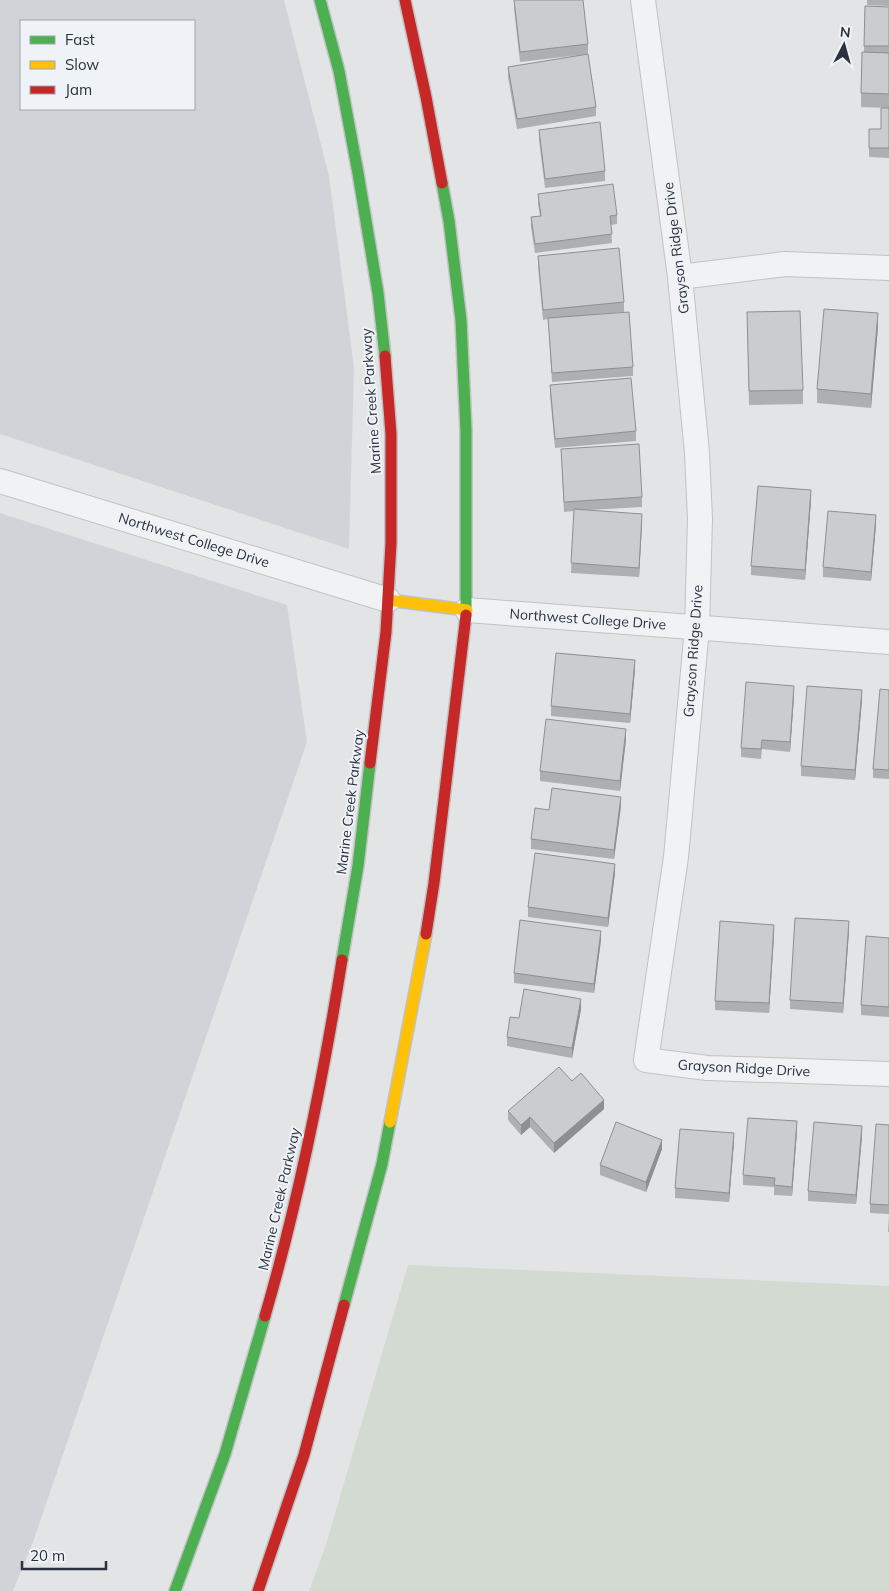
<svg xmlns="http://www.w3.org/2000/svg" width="889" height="1591" font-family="Mulish,sans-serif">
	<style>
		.built { fill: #d0d4d9; fill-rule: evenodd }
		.green { fill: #d3dad2 }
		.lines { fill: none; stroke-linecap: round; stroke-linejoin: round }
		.street-casing { stroke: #c0c2c4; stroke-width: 26 }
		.fast-casing { stroke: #c0c2c4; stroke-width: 14 }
		.slow-casing { stroke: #c0c2c4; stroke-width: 14 }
		.jam-casing { stroke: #c0c2c4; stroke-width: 14 }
		.street { stroke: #f0f2f3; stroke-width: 24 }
		.fast { stroke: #4caf50; stroke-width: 11 }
		.slow { stroke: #ffc107; stroke-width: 11 }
		.jam { stroke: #c62828; stroke-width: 11 }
		.wall { fill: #aeafb1 }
		.shaded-wall { fill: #8d8f90 }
		.building { fill: #caccce; stroke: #8d8f90 }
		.labels { text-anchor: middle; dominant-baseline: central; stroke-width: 4; stroke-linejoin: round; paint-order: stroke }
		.street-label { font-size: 14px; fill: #2a323e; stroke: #eff2f6 }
	</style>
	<rect width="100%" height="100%" fill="#e2e4e6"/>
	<path class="built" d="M0 0H284L329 176 354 368 349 549 0 434ZM194 21V109H21V21Z
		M0 513 287 605 307 742 33 1542 13 1591H0Z"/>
	<path class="green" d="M408 1265 889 1286V1591H309L325 1548Z"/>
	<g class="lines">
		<g class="street-casing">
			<path id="street" d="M643 0 680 277 697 453 700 519 697 628 676 857 646 1060 707 1068 889 1074
				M680 277 785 264 889 268
				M0 481 388 600
				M467 610 889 642"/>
		</g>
		<g class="fast-casing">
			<path id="fast" d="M320 0 339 71 358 173 378 293 385 356
				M442 183 449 221 461 320 466 431V615
				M342 960 358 866 370 763
				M344 1305 382 1164 390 1122
				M175 1591 225 1454 265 1316"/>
		</g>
		<g class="slow-casing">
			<path id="slow" d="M388 600 467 610
				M390 1122 426 934"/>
		</g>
		<g class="jam-casing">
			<path id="jam" d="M405 0 426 97 442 183
				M370 763 386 632 391 543V434L385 356
				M426 934 434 883 466 615
				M265 1316C299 1199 323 1079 342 960
				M258 1591 304 1455 344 1305"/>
		</g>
		<use href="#street" class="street"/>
		<use href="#fast" class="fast"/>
		<use href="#slow" class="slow"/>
		<use href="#jam" class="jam"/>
	</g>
	<path class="wall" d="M514 0 588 44V54L596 107V116L517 129 508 77V67L588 54 520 62 514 8Z
		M867 0H889V6L867 5Z
		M865 6 889 7V108L861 107V93L864 52Z
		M889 108V158L869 157V129H881Z
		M539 130 605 171V181L545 188 539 140Z
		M538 194 617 215V224L611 225 612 243 535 253 531 227V217L540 216 538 204Z
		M538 256 624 302V312L599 314 633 367V376L552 382 548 319 543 320 538 266Z
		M747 312 803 390V404L749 405Z
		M878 327 871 408 817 403V389Z
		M550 385 636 431V441L555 448 550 395Z
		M561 449 642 497V507L589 510 642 523 639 577 571 573 574 511 564 512Z
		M811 500 805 580 751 575V566Z
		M876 525 871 581 823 577V567Z
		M635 670 630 723 551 716V706Z
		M889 690V779L873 778V769Z
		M794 696 790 752 762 749 761 759 741 757V748Z
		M862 700 855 780 801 776V766Z
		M626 739 620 791 540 781V771Z
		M621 806 614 859 531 849V839L549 810Z
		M615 873 608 927 528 917V907Z
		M849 931 843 1013 790 1009V1000Z
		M774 935 769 1013 715 1010V1001Z
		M889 938V1017L861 1015V1005Z
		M601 940 594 993 514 983V973Z
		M581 1009 572 1058 507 1046V1037L519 1018Z
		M572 1081 604 1109 554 1153 530 1127 521 1135 508 1120V1111Z
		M889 1125V1232H888L889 1214 870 1213V1204Z
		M797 1131 792 1196 774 1195V1187L743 1185V1175Z
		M862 1136 856 1204 808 1201V1191Z
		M734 1142 729 1202 675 1198V1188Z
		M662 1149 646 1192 600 1175V1165Z"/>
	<path class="shaded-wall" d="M878 313V327L871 408V394Z
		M811 490V500L805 580V570Z
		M642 514V523L639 577V568Z
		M876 515V525L871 581V572Z
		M635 660V670L630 723V714Z
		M794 686V696L790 752V742Z
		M862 690V700L855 780V770Z
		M626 729V739L620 791V781Z
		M621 797V806L614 859V850Z
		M615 864V873L608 927V918Z
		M849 921V931L843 1013V1003Z
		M774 925V935L769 1013V1003Z
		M601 931V940L594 993V984Z
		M581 999V1009L572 1058V1048Z
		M604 1100V1109L554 1153V1143Z
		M530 1117V1127L521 1135V1125Z
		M797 1121V1131L792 1196V1187Z
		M862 1126V1136L856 1204V1195Z
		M734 1133V1142L729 1202V1193Z
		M662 1140V1149L646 1192V1182Z"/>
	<path class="building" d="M514 0H583L588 44 520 52Z
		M865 6 889 7V46H864Z
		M862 52 889 53V94L861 93Z
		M588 54 596 107 517 119 508 67Z
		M881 108H889V148H869V129H881Z
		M600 122 605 171 545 179 539 130Z
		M613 184 617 215 610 216 612 234 535 244 531 217 541 216 538 194Z
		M619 248 624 302 543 310 538 256Z
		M824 309 878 313 871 394 817 389Z
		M800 311 803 390 749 391 747 312Z
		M629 312 633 367 552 373 548 318Z
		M631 378 636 431 555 439 550 385Z
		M639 444 642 497 564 502 561 449Z
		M758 486 811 490 805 570 751 566Z
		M574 509 642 514 639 568 571 563Z
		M828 511 876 515 871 572 823 567Z
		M556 653 635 660 630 714 551 706Z
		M746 682 794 686 790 742 762 740 761 749 741 748Z
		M807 686 862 690 855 770 801 766Z
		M880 689 889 690V770L873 769Z
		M546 719 626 729 620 781 540 771Z
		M552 788 621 797 614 850 531 839 535 808 549 810Z
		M535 853 615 864 608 918 528 907Z
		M795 918 849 921 843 1003 790 1000Z
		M520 920 601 931 594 984 514 973Z
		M720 921 774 925 769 1003 715 1001Z
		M866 936 889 938V1007L861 1005Z
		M524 989 581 999 572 1048 507 1037 510 1017 519 1018Z
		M559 1067 572 1081 581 1073 604 1100 554 1143 530 1117 521 1125 508 1111Z
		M748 1118 797 1121 792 1187 774 1185 775 1178 743 1175Z
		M616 1122 662 1140 646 1182 600 1165Z
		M814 1122 862 1126 856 1195 808 1191Z
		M876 1124 889 1125V1205L870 1204Z
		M680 1129 734 1133 729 1193 675 1188Z"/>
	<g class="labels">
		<g class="street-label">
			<text transform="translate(676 248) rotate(-97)">Grayson Ridge Drive</text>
			<text transform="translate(371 401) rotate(-94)">Marine Creek Parkway</text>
			<text transform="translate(194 540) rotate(17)">Northwest College Drive</text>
			<text transform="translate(588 619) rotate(4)">Northwest College Drive</text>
			<text transform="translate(693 651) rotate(-86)">Grayson Ridge Drive</text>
			<text transform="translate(350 802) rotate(-83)">Marine Creek Parkway</text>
			<text transform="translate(744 1068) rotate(3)">Grayson Ridge Drive</text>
			<text transform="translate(279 1199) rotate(-77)">Marine Creek Parkway</text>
		</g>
	</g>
	<rect x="20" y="20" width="175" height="90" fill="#eff2f6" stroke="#a0a5ac"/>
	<rect x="30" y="36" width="25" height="8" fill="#4caf50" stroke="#a0a5ac"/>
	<text x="65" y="45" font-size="15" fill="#2a323e">Fast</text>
	<rect x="30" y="61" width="25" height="8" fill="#ffc107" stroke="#a0a5ac"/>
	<text x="65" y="70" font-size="15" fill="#2a323e">Slow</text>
	<rect x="30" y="86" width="25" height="8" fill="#c62828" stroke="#a0a5ac"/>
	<text x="65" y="95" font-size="15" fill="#2a323e">Jam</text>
	<g transform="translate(844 45) rotate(6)" stroke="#eff2f6" stroke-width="4" paint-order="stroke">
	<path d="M0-4L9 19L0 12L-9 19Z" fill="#2a323e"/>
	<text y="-8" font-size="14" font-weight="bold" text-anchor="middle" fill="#2a323e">N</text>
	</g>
	<path d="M22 1561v8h84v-8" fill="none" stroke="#2a323e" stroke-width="2.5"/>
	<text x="30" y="1561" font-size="15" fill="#2a323e" stroke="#eff2f6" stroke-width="4" paint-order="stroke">20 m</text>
</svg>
